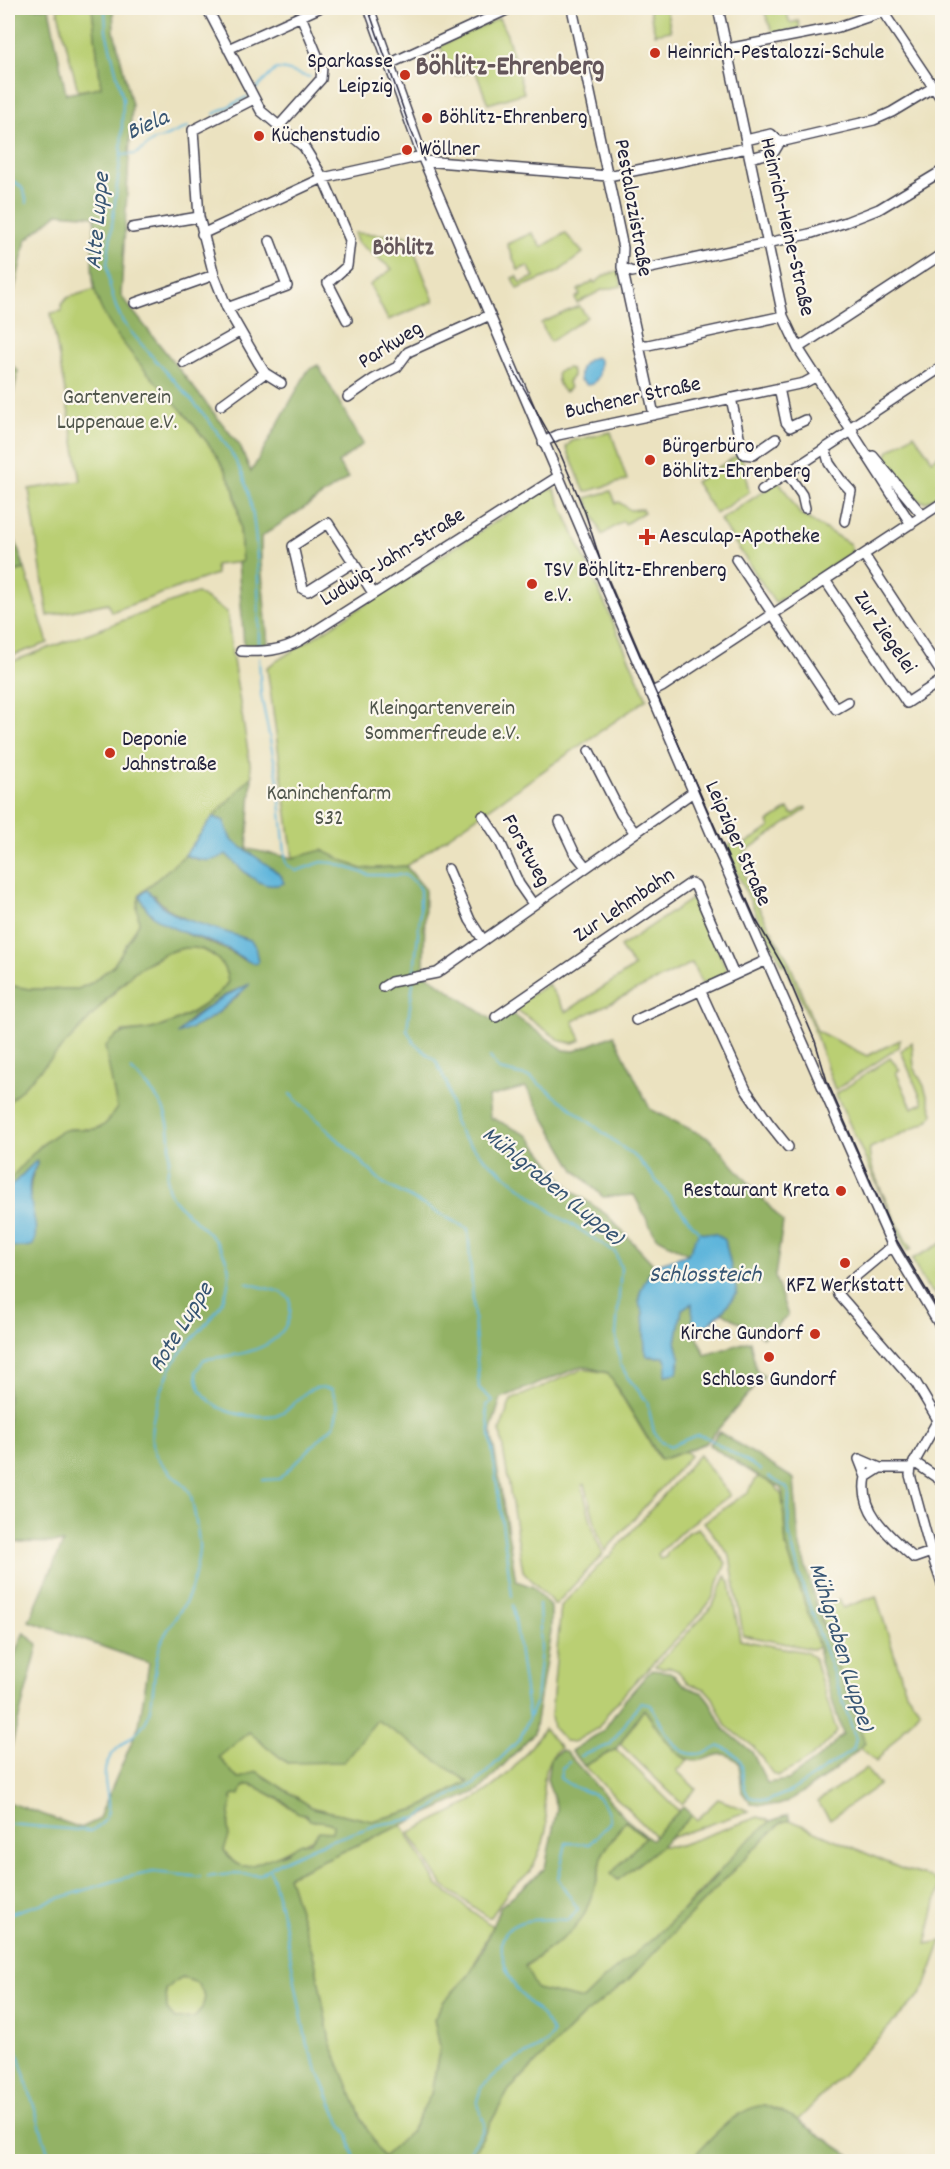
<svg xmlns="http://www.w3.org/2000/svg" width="950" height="2169" font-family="Dekko,sans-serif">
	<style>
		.green { fill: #bacf73; stroke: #6e7857; stroke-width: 1.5 }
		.forest { fill: #93b265; stroke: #5a6a50; stroke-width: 1.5; fill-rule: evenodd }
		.water { fill: #5eb5db; stroke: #406c8b; stroke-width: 1.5 }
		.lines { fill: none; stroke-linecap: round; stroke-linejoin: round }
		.stream { stroke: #5eb5db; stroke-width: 2 }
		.minor-casing { stroke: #403f4f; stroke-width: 12 }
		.minor { stroke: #fff; stroke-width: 9 }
		.tram { stroke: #22223b; stroke-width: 1.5 }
		.poi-dot { fill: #c8321e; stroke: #fbf7ec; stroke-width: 2 }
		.labels { text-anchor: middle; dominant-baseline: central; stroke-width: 4.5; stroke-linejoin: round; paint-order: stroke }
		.poi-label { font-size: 22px; fill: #22223b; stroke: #fbf7ec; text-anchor: start }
		.street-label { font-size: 22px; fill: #22223b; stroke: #fbf7ec }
		.park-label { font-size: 22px; fill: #50564c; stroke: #fbf7ec }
		.water-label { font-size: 24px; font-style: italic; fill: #375573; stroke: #fbf7ec }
		.neighbourhood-label { font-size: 24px; font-weight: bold; fill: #64565a; stroke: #fbf7ec }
		.district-label { font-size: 28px; font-weight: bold; fill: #64565a; stroke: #fbf7ec }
	</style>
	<rect width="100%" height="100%" fill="#fbf7ec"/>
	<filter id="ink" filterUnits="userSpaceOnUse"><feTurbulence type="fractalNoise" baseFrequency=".0167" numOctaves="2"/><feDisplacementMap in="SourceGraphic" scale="12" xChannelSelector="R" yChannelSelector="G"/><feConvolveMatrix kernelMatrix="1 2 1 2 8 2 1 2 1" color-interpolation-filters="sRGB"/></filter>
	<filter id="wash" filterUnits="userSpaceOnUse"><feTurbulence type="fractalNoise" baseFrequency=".008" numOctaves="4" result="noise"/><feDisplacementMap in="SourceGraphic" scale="24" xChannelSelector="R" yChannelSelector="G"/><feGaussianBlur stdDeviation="1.35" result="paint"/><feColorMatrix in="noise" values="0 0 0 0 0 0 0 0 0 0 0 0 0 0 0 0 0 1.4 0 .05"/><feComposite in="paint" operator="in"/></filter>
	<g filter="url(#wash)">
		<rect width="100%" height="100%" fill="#ebe2c0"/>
		<path class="green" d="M57 8H92L101 87 78 91Z
			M649 8H666L671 31 655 34Z
			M763 8H807L787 14 790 23 798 21 800 28 773 34Z
			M499 18 507 35 524 93 488 104 475 70 455 76 440 46Z
			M354 233 408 236 434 301 388 320 370 285 392 269 357 242Z
			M532 233 542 247 565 233 583 253 558 272 517 289 512 278 517 276 521 283 534 277 528 266 518 270 507 244Z
			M619 271 622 286 602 290 577 303 575 298 580 295 578 290 593 281 595 283 605 275Z
			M95 289 100 306 218 456 233 487 239 518 242 562 215 565 216 574 111 612 108 603 48 616 29 489 81 481 51 313 62 311 61 305 67 298Z
			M579 306 587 317 550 342 541 323Z
			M568 368 571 369 573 376 568 382 570 388 565 392C559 388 556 378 558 371Z
			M611 432 627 480 585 492 566 447 572 441Z
			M914 434 932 460 942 453V493L926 502 918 500 885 460 889 451Z
			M741 453 749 492 716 514 695 482Z
			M779 481 800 514 850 544 852 552 775 603 720 520Z
			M554 489 647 699 406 866 361 869 322 851 293 858 267 667 545 490Z
			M611 491 616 503 619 502 630 510 642 509 644 512 625 524 623 521 602 535 586 498Z
			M25 569 48 643 8 657V574Z
			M197 593 227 612 232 654 252 776 213 817 185 855 140 894 137 907 140 923 114 965 91 983 78 989H29L8 985V663Z
			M805 807 807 809 743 853C736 877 775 935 787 958 798 982 807 1007 817 1031L867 1056 900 1040 899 1047 835 1090 813 1027 788 970 786 964 783 965 758 918 726 848 739 839 743 845 770 828 768 822 788 809 793 815Z
			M696 896 728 973 702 984 692 963 573 1021 581 1040 573 1043 561 1041 513 1007 548 984 566 1012 634 967 620 947Z
			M187 947C209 949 225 959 228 982 214 1003 175 1024 151 1029 141 1031 131 1031 122 1032L116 1098 117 1108 105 1125 93 1129H68L41 1145 8 1181V1103L135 971 166 953Z
			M912 1042 914 1067 924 1086 933 1114 927 1122 870 1148C865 1165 898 1224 907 1243L912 1249 907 1251 836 1094 890 1058 900 1070 896 1072 912 1108 923 1103 901 1051Z
			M942 1243V1297C927 1294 919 1272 912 1259Z
			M583 1369 608 1373 660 1460 686 1451 690 1456 605 1551 597 1531 585 1484 582 1486 595 1536 603 1554 555 1605 523 1571 500 1430 511 1400Z
			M699 1455 730 1495 684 1529 658 1554 660 1559 666 1557 667 1553 687 1533 698 1528 726 1563 712 1599 702 1612 631 1686 612 1708 598 1728 574 1742 565 1741 553 1728 551 1716 561 1606 605 1559 609 1557Z
			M758 1476 775 1485 782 1496 786 1546 819 1647 812 1649 743 1635 730 1556 704 1522 748 1492Z
			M726 1576 730 1582 740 1640 806 1652 814 1658 837 1732C819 1753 803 1765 777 1776L772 1773 754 1747 726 1726 713 1698 705 1689 688 1683 678 1671 669 1667 662 1668 655 1666 704 1616 714 1603Z
			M876 1596 906 1692 920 1710 876 1762 860 1747 820 1613 839 1599 843 1608Z
			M644 1709C654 1723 672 1754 689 1759L677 1771 696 1789 682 1804 620 1744Z
			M377 1720 468 1782 417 1809 372 1821 313 1808 256 1771 238 1779 218 1757 249 1732 287 1763Z
			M544 1729 560 1747 550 1759 545 1771 543 1788 547 1825 543 1843 531 1871 509 1890 491 1917H488L443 1886 409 1833C446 1815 488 1797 515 1766 526 1754 535 1741 544 1729Z
			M616 1749 679 1811 655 1836 584 1766Z
			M866 1769 879 1785 830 1819 817 1802Z
			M246 1785H252C267 1792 280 1800 294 1810 300 1814 307 1815 314 1821 322 1821 328 1821 333 1825V1832C310 1834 260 1871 241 1866 234 1864 228 1856 224 1850L232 1797Z
			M718 1799 749 1811 667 1839 692 1815 697 1820Z
			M758 1817 771 1821C730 1857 696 1899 656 1936 633 1959 606 1977 583 2000L536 1989 525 1967 570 1933 584 1915 596 1884 603 1853 625 1821 645 1837 612 1873 618 1880 661 1846H677Z
			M790 1820 902 1869 933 1878 939 1885V1889L926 1944 942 1941 925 1987 920 1995 794 2124 783 2112 764 2105 737 2115 689 2161 469 2162 509 2090 583 2016 627 1981 749 1854 782 1822Z
			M402 1825 437 1885 492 1926 469 1975 444 2001 434 2019 440 2047 431 2094 411 2131 383 2158 364 2124 330 2042 315 1961 288 1876Z
			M182 1977 198 1983 205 1997 202 2009 194 2018 175 2019 167 2010 166 1990 174 1982Z"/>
		<path class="forest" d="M8 8H49L66 94 101 87 92 8H113L114 31 132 105 121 296 240 446 251 472 308 370 318 365 363 444 338 463 348 478 261 537V562L268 644 244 646 238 562H242C240 537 241 508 232 485 212 438 171 400 138 362 124 344 109 327 100 306 87 276 94 246 95 216L58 213 26 240 8 317Z
			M8 361 18 371 8 419Z
			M8 539 15 540 25 569 8 573Z
			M252 776 247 849 293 858 322 850 361 869 406 866 425 889 424 973 491 1019 509 1012 564 1050 575 1051 614 1035 650 1109 710 1139 783 1222 775 1277 788 1316 763 1337 722 1312 737 1293 724 1240 688 1254 656 1237 634 1195 603 1197 575 1170 526 1087 488 1097 490 1117 529 1136 570 1189 607 1215 654 1265 639 1295 643 1312 645 1349 650 1357H664L667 1364 680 1357 676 1342 682 1309 692 1302 693 1325 705 1355 750 1341 756 1369 764 1376 706 1443 661 1460 608 1373 583 1366 501 1398 491 1430 516 1581 533 1587 551 1608V1631L534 1733 480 1790 288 1876 315 1961 330 2042 364 2124 383 2157 411 2131 431 2094 440 2047 434 2019 444 2001 469 1975 483 1949 500 1907 545 1868 557 1809 547 1779 550 1759 562 1750 567 1753 625 1818 651 1840 683 1807 692 1815 661 1846 618 1880 611 1874 645 1837 625 1821 603 1853 596 1884 584 1915 570 1933 525 1966 537 1989 583 2000 605 1978 655 1937 702 1892 739 1849 771 1821 788 1815 790 1820 782 1822 749 1854 627 1981 583 2016 509 2090 469 2161H8V1802L81 1828 98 1820 139 1725 149 1663 29 1621 63 1543 8 1542V1247L15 1246 36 1230C30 1206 26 1187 37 1164V1162L8 1189V1181C23 1165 38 1145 58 1133 72 1124 94 1136 106 1123 110 1119 113 1113 117 1108L105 1047C121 1027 131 1034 152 1029 176 1024 214 1003 228 982 227 971 222 962 213 955 189 937 155 956 134 972 114 988 99 1010 81 1028 57 1053 32 1078 8 1103V985L29 989H78L91 983 114 965 139 923 137 907 140 894 185 855 198 860 226 854 249 876H281L231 840 224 821 213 817ZM140 895H154C177 924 216 929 250 940L243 960C214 937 151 933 140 895ZM248 985C228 1007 208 1024 179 1033L192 1017 229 993ZM377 1720 468 1782 417 1809 372 1821 313 1808 256 1771 238 1779 219 1757 249 1732 287 1763 344 1762ZM247 1785H252L283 1801 298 1813 305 1814 310 1820C319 1823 325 1819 333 1825L332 1832 319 1831 310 1842C299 1842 297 1845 289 1851 282 1855 271 1857 263 1861 245 1869 235 1869 224 1850L229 1836 228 1830 232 1797 235 1794 240 1795 243 1787ZM182 1977 197 1983 205 1997 202 2009 194 2018 175 2019 167 2010 166 1990 174 1982Z
			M719 1432 794 1479 799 1543 819 1614 865 1743C848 1761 802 1796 779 1805 771 1807 759 1804 751 1804L742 1792 739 1763C716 1740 708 1771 683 1757 669 1749 654 1722 644 1709L616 1749 584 1766 571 1751 603 1731 625 1700 651 1670 670 1672 687 1687 703 1693 710 1702 723 1728 752 1752 767 1783 788 1780 822 1755 843 1734 819 1659V1647L786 1546 782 1488 758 1476 709 1445Z
			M24 1632 38 1646 8 1759C7 1716 4 1671 24 1632Z
			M764 2105 791 2116 859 2161H689C710 2140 733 2109 764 2105Z"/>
		<path class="water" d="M596 357 600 360 599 376 593 384 587 385 580 380C579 367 583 360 596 357Z
			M213 817 224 821 231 840 269 866 281 876 284 883C260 893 241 868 226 854 211 864 202 861 185 855Z
			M147 890 163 907 179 917 250 940 255 946 258 962 255 964C243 960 240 956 230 950 201 934 151 932 140 895Z
			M250 984C223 1009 213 1020 178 1034 197 1011 223 996 250 984Z
			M36 1161 37 1164C35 1168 32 1173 31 1177 24 1199 42 1224 33 1245 24 1249 17 1246 8 1247V1189Z
			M699 1232 716 1234 725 1240 737 1293 722 1312 700 1331 693 1325 692 1303 682 1309 676 1342 680 1357 677 1373 665 1375 667 1364 664 1357 647 1356 645 1349 643 1312C632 1297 647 1279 654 1265L688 1254Z"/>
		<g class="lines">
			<path class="stream" d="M105 8 106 31 123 99 121 155 107 264 110 287 116 307 123 322C161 371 212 413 240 469 261 512 258 599 259 647
				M256 89 276 69C289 68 298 76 310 77
				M214 114 247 97
				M8 143V146
				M122 155 136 154 156 139H160L188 127
				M8 179C22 184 24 189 27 203
				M259 658 261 695 278 780 286 864 296 871 322 862 334 863 369 875H405L416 883 420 890V915L414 973
				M413 982 407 1030 414 1043 436 1061 447 1084 454 1121 462 1136 485 1159 553 1213 615 1252 621 1268 616 1335 620 1363 628 1378 647 1401 654 1432 661 1442 670 1446 697 1435 706 1437 761 1470
				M490 1057 499 1070 530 1077 639 1160 699 1232
				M290 1094 383 1183 468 1229 479 1388 493 1401 486 1405 512 1596
				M246 1283 281 1292 290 1299C290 1305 291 1312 289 1318 278 1352 234 1356 204 1359L196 1372C197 1378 198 1386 201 1390 213 1411 240 1417 262 1416 266 1416 272 1416 276 1415 301 1407 300 1381 332 1389L338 1408 334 1425 279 1479 263 1480
				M513 1605 529 1718
				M580 1756 610 1745 640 1703 651 1705C669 1737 679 1770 720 1746 757 1762 733 1772 749 1797L767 1801 791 1791 853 1750 856 1739 801 1581 788 1529 789 1492 786 1487 769 1477
				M8 1824 90 1831C125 1816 97 1786 107 1763 115 1743 141 1737 148 1716 155 1695 153 1670 159 1649 164 1630 180 1614 188 1597 193 1586 198 1561 199 1549 200 1542 192 1495 189 1491 186 1486 180 1482 176 1478 153 1457 147 1446 154 1415 157 1401 166 1377 173 1364 190 1333 229 1313 229 1274 229 1248 203 1228 186 1212 181 1207 174 1202 171 1195 164 1183 168 1174 169 1161 174 1117 163 1099 131 1070
				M270 1870 283 1917 307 2045 337 2116 348 2135 356 2162
				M207 1877 231 1874 259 1875 280 1862 320 1844 377 1825 417 1818 458 1791 475 1784 520 1739 536 1701 541 1649 539 1604
				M8 1914 124 1878 153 1872 200 1877
				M8 2021 51 2162
				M462 2162 483 2131 484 2122 477 2101 481 2088 503 2067 547 2043 553 2033C544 2012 530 2007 518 1990 510 1981 505 1968 503 1957 493 1915 542 1918 569 1920L578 1909 558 1879 566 1843 590 1844 610 1822C604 1786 582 1797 560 1778L562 1768 569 1762"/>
		</g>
	</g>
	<g filter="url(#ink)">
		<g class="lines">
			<g class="minor-casing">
				<path id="minor" d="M207 8 261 111 304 147 323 178 350 240 347 266 328 283 347 320
					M369 8 424 161 716 845 893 1247 942 1329
					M572 8 623 248 622 267 654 415
					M718 8 783 316 798 348 911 524
					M883 12 942 100
					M228 49 319 8
					M727 49 838 27 894 8
					M389 64 511 8
					M254 99 193 130 199 217 214 275 227 308 258 362 265 373 281 383
					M279 126 321 79 322 67 301 16
					M746 140 771 134 780 142
					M750 158 774 152 780 142 874 120 892 112 942 82
					M424 161 608 176 747 148
					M132 228 199 217
					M202 234 323 178 422 156
					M622 267 632 272 809 234 846 222 879 209 942 171
					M135 303 214 275
					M227 308 287 286 270 241
					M639 345H648L783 316
					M798 348 942 254
					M184 363 239 332
					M779 388 786 422 790 427 805 420
					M348 397 374 379 397 367 408 352 490 315
					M731 398 742 450 744 454 753 455 776 439
					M221 405 265 373
					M851 427 942 367
					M543 442 558 435 804 383 817 376
					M825 448 829 463 840 479 851 491 845 521
					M873 456 923 516
					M787 473 802 495 805 508
					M762 490 853 430
					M864 555 942 674
					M736 559 836 709 848 702
					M354 562 308 591 303 589 293 546 328 523 373 593
					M825 580 907 703 942 680
					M241 651C264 652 281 651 301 640L559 476
					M650 693 662 687 942 503
					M589 751 621 814 635 833
					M483 816 500 842 519 884 533 904
					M560 822 574 852 586 867
					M448 869 470 920 483 940
					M383 987 391 982 437 973 693 792
					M700 990 746 1090 768 1122 788 1147
					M496 1017 691 883 695 885 734 975
					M636 1020 767 960
					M893 1247 886 1251 838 1291 839 1295 916 1383 938 1420
					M942 1413 911 1468 910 1475 931 1552 942 1584
					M859 1459 880 1468H911
					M859 1459 866 1477 880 1468
					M914 1462 942 1481
					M866 1477C858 1512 891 1537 914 1558L931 1552"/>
			</g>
			<use href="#minor" class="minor"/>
			<path class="tram" d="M368 8 410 128 424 161
				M512 367 560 453 585 512 604 572 655 691 755 918 784 968 815 1041 827 1081 896 1239 942 1316"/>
		</g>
	</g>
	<g class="poi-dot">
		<circle cx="655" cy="53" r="6"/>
		<circle cx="405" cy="75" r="6"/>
		<circle cx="427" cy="118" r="6"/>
		<circle cx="259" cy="136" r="6"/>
		<circle cx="407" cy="150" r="6"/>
		<circle cx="650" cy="460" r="6"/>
		<path d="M644 528h6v6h6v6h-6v6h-6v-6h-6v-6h6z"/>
		<circle cx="532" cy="584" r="6"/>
		<circle cx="110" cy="753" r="6"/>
		<circle cx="841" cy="1191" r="6"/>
		<circle cx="845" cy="1263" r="6"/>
		<circle cx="815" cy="1334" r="6"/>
		<circle cx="769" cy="1357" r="6"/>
	</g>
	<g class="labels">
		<g class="poi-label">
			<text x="667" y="53">Heinrich-Pestalozzi-Schule</text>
			<text x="393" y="62" text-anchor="end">Sparkasse<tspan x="393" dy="25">Leipzig</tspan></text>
			<text x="439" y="118">Böhlitz-Ehrenberg</text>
			<text x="271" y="136">Küchenstudio</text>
			<text x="419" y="150">Wöllner</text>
			<text x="662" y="447">Bürgerbüro<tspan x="662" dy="25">Böhlitz-Ehrenberg</tspan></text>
			<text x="659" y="537">Aesculap-Apotheke</text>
			<text x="544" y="571">TSV Böhlitz-Ehrenberg<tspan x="544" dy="25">e.V.</tspan></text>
			<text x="122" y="740">Deponie<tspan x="122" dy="25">Jahnstraße</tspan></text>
			<text x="829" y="1191" text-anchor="end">Restaurant Kreta</text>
			<text x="845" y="1286" text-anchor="middle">KFZ Werkstatt</text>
			<text x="803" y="1334" text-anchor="end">Kirche Gundorf</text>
			<text x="769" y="1380" text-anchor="middle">Schloss Gundorf</text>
		</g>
		<g class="street-label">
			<text transform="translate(632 208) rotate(80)">Pestalozzistraße</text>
			<text transform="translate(786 227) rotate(77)">Heinrich-Heine-Straße</text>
			<text transform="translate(391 346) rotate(-32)">Parkweg</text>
			<text transform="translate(633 399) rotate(-12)">Buchener Straße</text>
			<text transform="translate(393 558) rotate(-32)">Ludwig-Jahn-Straße</text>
			<text transform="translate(884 633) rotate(56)">Zur Ziegelei</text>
			<text transform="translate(737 844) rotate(66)">Leipziger Straße</text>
			<text transform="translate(525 851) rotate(61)">Forstweg</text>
			<text transform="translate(625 906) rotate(-34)">Zur Lehmbahn</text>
		</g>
		<g class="park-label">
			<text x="117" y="398">Gartenverein<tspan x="117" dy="25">Luppenaue e.V.</tspan></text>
			<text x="442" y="709">Kleingartenverein<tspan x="442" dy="25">Sommerfreude e.V.</tspan></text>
			<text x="329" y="794">Kaninchenfarm<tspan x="329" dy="25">S32</tspan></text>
		</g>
		<g class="water-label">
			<text transform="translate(148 126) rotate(-24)">Biela</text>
			<text transform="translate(99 221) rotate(-85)">Alte Luppe</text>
			<text transform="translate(552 1187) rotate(39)">Mühlgraben (Luppe)</text>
			<text x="705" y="1276">Schlossteich</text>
			<text transform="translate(182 1328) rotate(-58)">Rote Luppe</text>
			<text transform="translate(840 1647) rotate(73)">Mühlgraben (Luppe)</text>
		</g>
		<g class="neighbourhood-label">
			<text x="403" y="249">Böhlitz</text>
		</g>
		<g class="district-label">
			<text x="510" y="69">Böhlitz-Ehrenberg</text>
		</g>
	</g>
	<rect width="950" height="2169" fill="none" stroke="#fbf7ec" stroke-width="30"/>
</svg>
